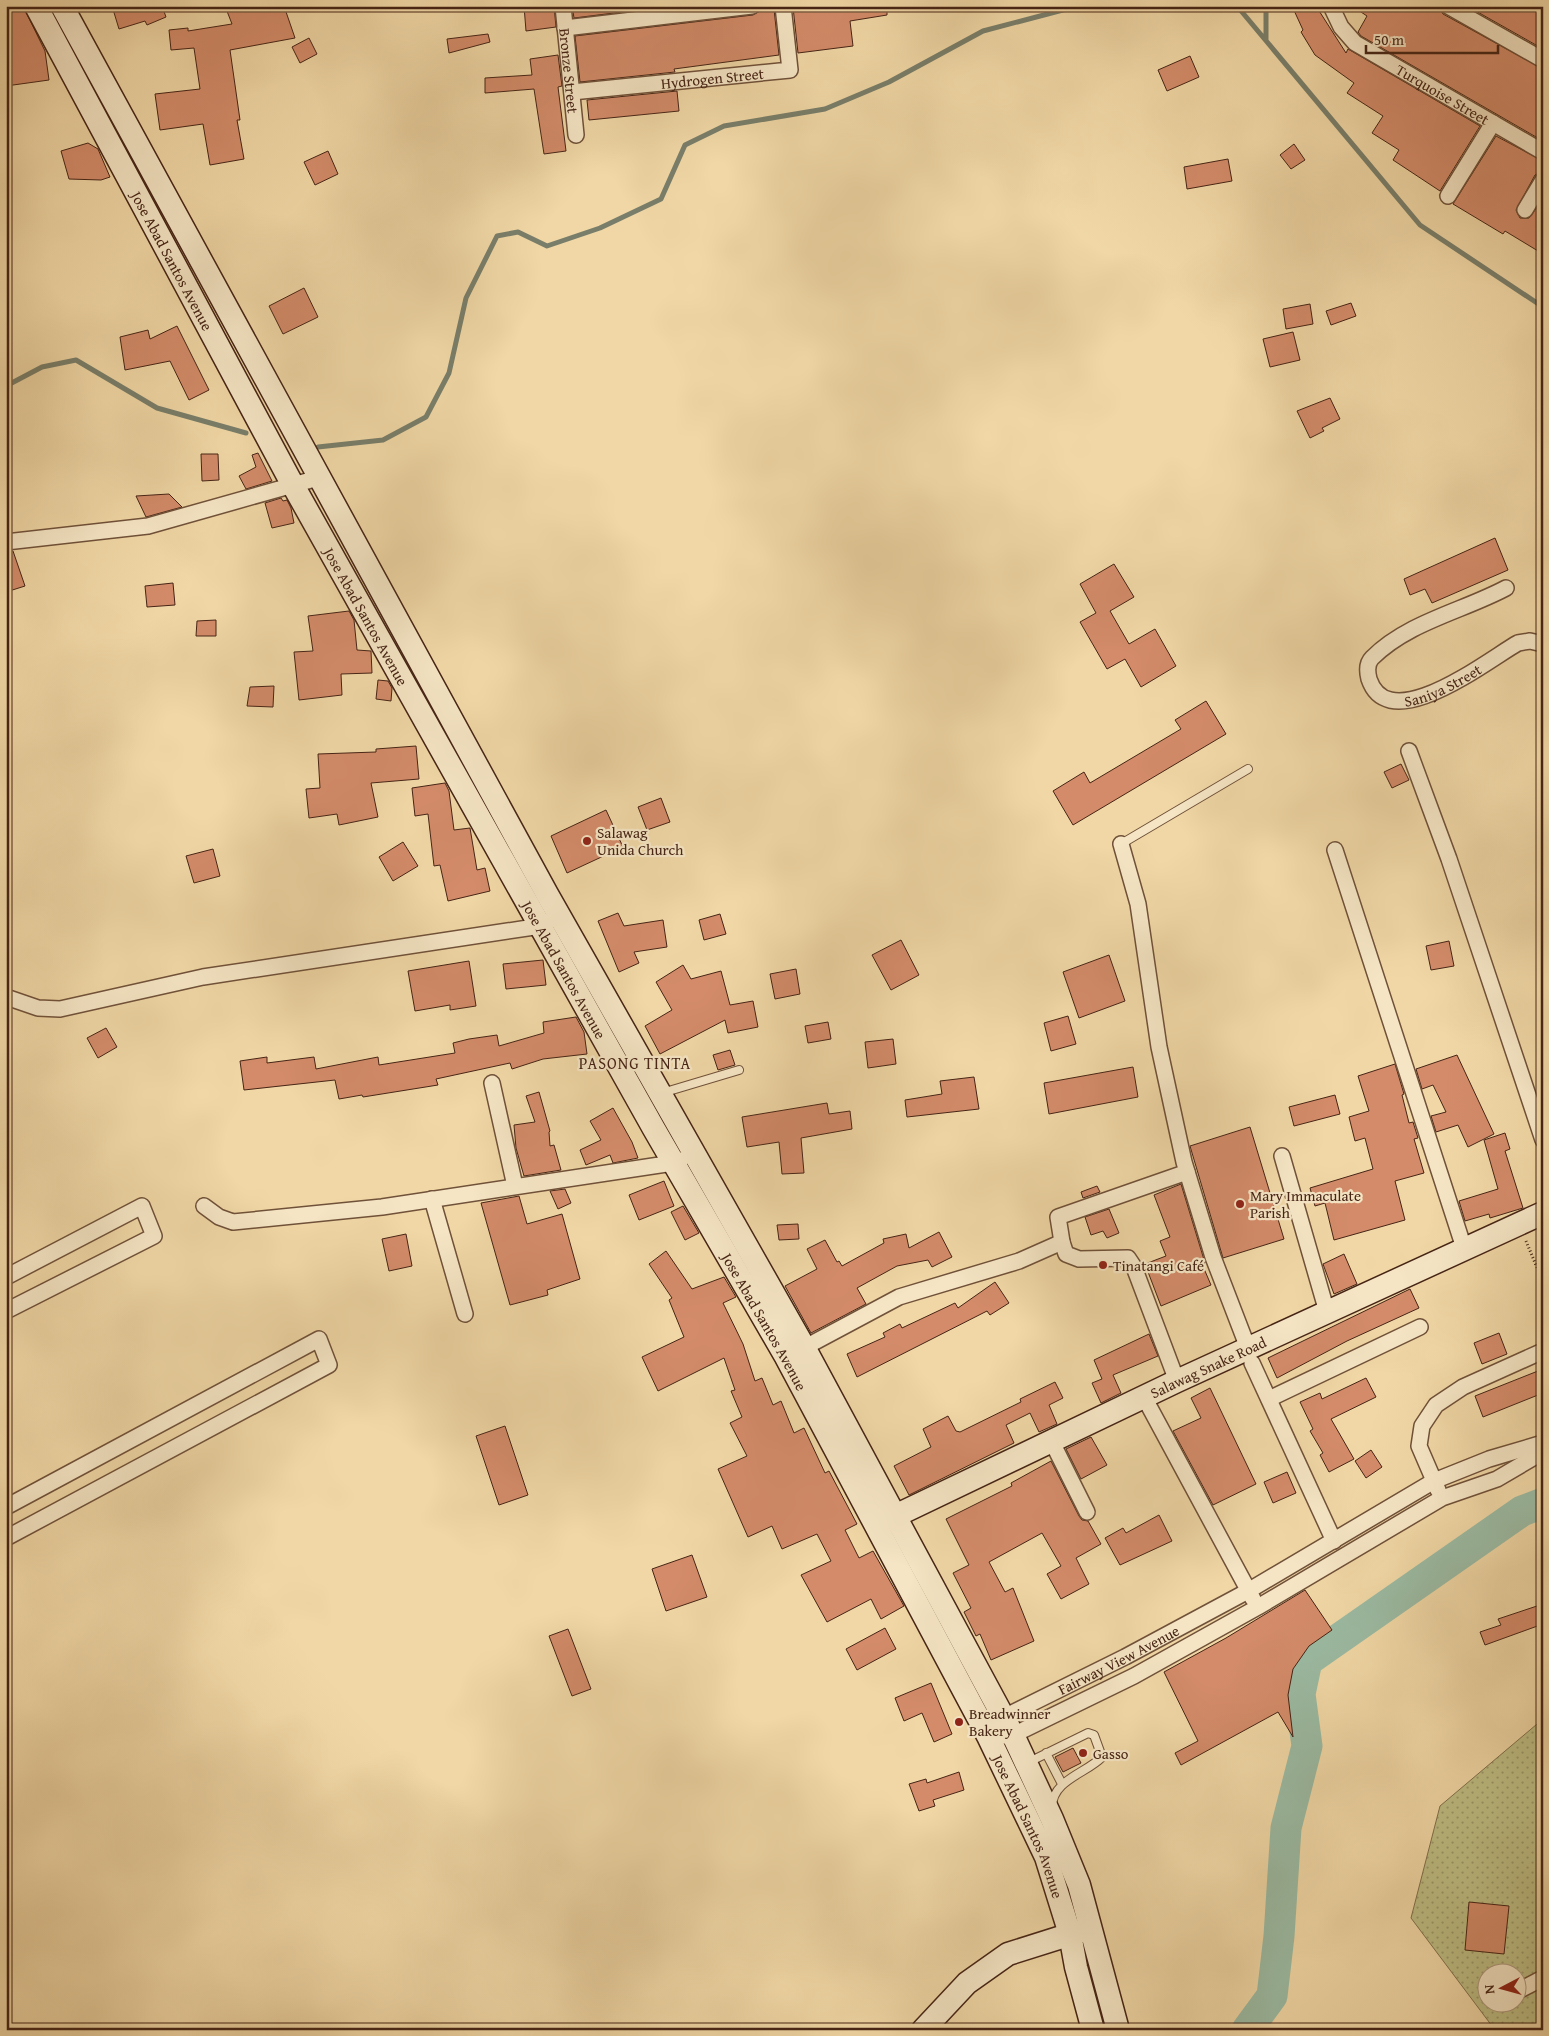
<svg xmlns="http://www.w3.org/2000/svg" width="1549" height="2036" font-family="'Gentium Book Plus',serif">
	<style>
		.grass { fill: url(#grass-dots); stroke: #82704c; fill-rule: evenodd }
		.lines { fill: none; stroke-linecap: round; stroke-linejoin: round }
		.stream { stroke: #797e6a; stroke-width: 5 }
		.river { stroke: #9bbaa2; stroke-width: 31 }
		.building { fill: #d38b69; stroke: #462415 }
		.lane-casing { stroke: #705139; stroke-width: 10 }
		.street-casing { stroke: #705139; stroke-width: 18 }
		.secondary-casing { stroke: #462415; stroke-width: 25 }
		.path { stroke: #462415; stroke-width: 3; stroke-dasharray: 1 2.5; stroke-linecap: butt }
		.lane { stroke: #f5e5c4; stroke-width: 8 }
		.street { stroke: #f5e5c4; stroke-width: 15 }
		.secondary { stroke: #f5e5c4; stroke-width: 22 }
		.poi-dot { fill: #8f2418; stroke: #f5e5c4; stroke-width: 2 }
		.labels { text-anchor: middle; dominant-baseline: central; stroke-width: 4.5; stroke-linejoin: round; paint-order: stroke }
		.street-label { font-size: 15px; fill: #462415; stroke: #f5e5c4 }
		.poi-label { font-size: 15px; fill: #462415; stroke: #f5e5c4; text-anchor: start }
		.neighbourhood-label { font-size: 16px; letter-spacing: 1px; fill: #462415; stroke: #f5e5c4 }
	</style>
	<defs>
		<pattern id="grass-dots" width="8" height="8" patternUnits="userSpaceOnUse" patternTransform="scale(1.25)"><rect width="8" height="8" fill="#bdbd83"/><path d="M2 2h.1M6 6h.1" fill="none" stroke="#9b996a" stroke-width="1.8" stroke-linecap="round"/></pattern>
	</defs>
	<rect width="100%" height="100%" fill="#f0d7a5"/>
	<filter id="stains"><feTurbulence type="fractalNoise" baseFrequency=".004" numOctaves="4"/><feColorMatrix values="0 0 0 0 .2 0 0 0 0 .09 0 0 0 0 .02 0 0 0 .5 -.17"/></filter>
	<radialGradient id="worn" r=".72"><stop offset=".6" stop-color="#630" stop-opacity="0"/><stop offset="1" stop-color="#630" stop-opacity=".3"/></radialGradient>
	<path class="grass" d="M1543 1719V2030H1495L1411 1918 1440 1806ZM1486 1974H1516V2004H1486Z"/>
	<g class="lines">
		<path class="stream" d="M1237 6 1420 225 1543 307
			M1266 40V6
			M6 386 42 367 76 360 157 408 246 433
			M318 447 383 440 426 417 449 373 466 298 497 236 518 232 547 246 600 228 661 199 685 145 724 126 825 109 889 82 983 31 1078 6"/>
		<path class="river" d="M1247 2030 1272 1996 1279 1936 1286 1828 1307 1746 1300 1694 1307 1661 1522 1511 1543 1503"/>
	</g>
	<path class="building" d="M6 6H23L45 51 49 80 6 86Z
		M112 6H162L166 17 147 25 145 21 119 29Z
		M225 6H284L295 38 230 50 240 120H237L244 159 210 165 203 124 160 130 155 94 200 89 194 48 171 50 169 30 188 28V31L232 24Z
		M524 6H554L556 27 526 31Z
		M572 6H670L574 18Z
		M887 6V15L850 21 853 46 798 53 793 7Z
		M1292 6H1316L1346 53 1348 49 1480 126 1440 191 1393 160 1399 150 1372 133 1383 116 1347 93 1354 83 1315 55 1301 32 1303 30Z
		M1352 6H1439L1443 14 1543 69V141L1361 36 1358 32 1367 16Z
		M1467 6H1543V49Z
		M774 9 779 55 674 69 675 72 580 82 575 36 753 15 760 11Z
		M488 34 490 42 449 53 447 39Z
		M309 38 317 54 300 63 292 47Z
		M558 55 562 86 558 87 566 151 544 154 534 89 485 93V78L532 75 530 59Z
		M1190 56 1199 77 1167 91 1158 70Z
		M677 91 679 111 589 120 587 100Z
		M1496 136 1543 161V171L1535 175 1516 210 1520 218H1529L1543 199V254L1505 231 1503 234 1453 204Z
		M88 143 98 149 110 177 101 180 69 179 61 151Z
		M1294 144 1305 160 1291 169 1280 155Z
		M328 151 338 174 315 185 304 162Z
		M1228 159 1232 181 1187 189 1184 167Z
		M304 288 318 317 283 334 269 306Z
		M1351 303 1356 316 1331 325 1326 311Z
		M1310 304 1313 324 1286 329 1283 309Z
		M177 326 209 390 189 400 170 361 125 370 120 337 148 330 150 339Z
		M1293 332 1300 360 1270 367 1263 339Z
		M1330 398 1340 419 1322 428 1324 431 1310 438 1297 411Z
		M258 453 272 481 246 489 239 476 256 467 252 455Z
		M201 454H218L219 480 202 481Z
		M169 494 182 507 146 517 136 496Z
		M281 498 283 501 287 500 291 508 294 523 272 528 265 503Z
		M1495 538 1508 570 1432 603 1425 589 1410 595 1404 579Z
		M6 551H13L25 586 6 592Z
		M1114 564 1134 597 1110 611 1129 644 1155 629 1176 666 1141 687 1125 659 1107 669 1080 622 1096 613 1080 584Z
		M173 583 175 605 147 607 145 586Z
		M349 611 354 620 357 650 371 651 372 673 341 674 342 695 299 700 294 652 313 651 308 616Z
		M216 620V636H196L197 621Z
		M378 680 388 681 392 688 391 701 376 699Z
		M274 686 273 707 247 706 250 687Z
		M1206 701 1226 734 1073 825 1053 791 1084 772 1090 783 1181 729 1175 720Z
		M416 746 419 779 371 783 378 817 339 825 337 814 309 818 306 789 320 788 318 754 376 752V749Z
		M1401 764 1409 780 1392 788 1384 772Z
		M445 783 449 791 454 830 470 828 477 870 485 868 490 891 448 901 440 865 434 866 428 814 415 816 412 788Z
		M661 798 670 822 647 830 638 807Z
		M606 810 623 847 567 873 551 836Z
		M403 842 418 866 393 881 379 857Z
		M213 849 220 876 194 883 186 856Z
		M618 913 624 926 663 920 667 947 634 952 639 963 619 972 598 921Z
		M720 914 726 934 704 940 699 920Z
		M901 940 919 975 891 990 872 955Z
		M1449 941 1454 966 1431 970 1426 946Z
		M1109 955 1125 1001 1079 1018 1063 972Z
		M543 960 546 985 506 989 503 964Z
		M469 961 476 1006 450 1010V1005L415 1011 408 971Z
		M683 965 691 979 721 971 730 1005 753 1001 758 1027 728 1033 725 1020 660 1054 645 1026 672 1010 656 982Z
		M796 969 800 994 775 999 770 974Z
		M1068 1016 1076 1044 1051 1051 1044 1023Z
		M576 1017 584 1032 587 1054 543 1059 512 1069 510 1063 436 1079 438 1085 363 1097 362 1095 339 1099 335 1080 244 1090 240 1061 267 1057V1063L314 1057 316 1069 378 1057 379 1065 455 1053 453 1043 469 1039 497 1035 499 1046 544 1033 543 1022Z
		M828 1022 831 1039 808 1043 805 1026Z
		M106 1028 117 1047 98 1058 87 1038Z
		M893 1039 896 1064 868 1068 865 1042Z
		M730 1050 735 1065 718 1070 713 1055Z
		M1457 1055 1494 1134 1468 1147 1458 1125 1436 1132 1431 1116 1446 1112 1433 1085 1422 1089 1416 1069Z
		M1395 1064 1404 1094 1402 1095 1409 1123 1413 1122 1418 1138 1414 1139 1424 1173 1395 1181 1405 1220 1334 1240 1325 1203 1315 1206 1310 1188 1373 1169 1365 1138 1355 1141 1349 1117 1369 1111 1358 1076Z
		M1133 1067 1138 1097 1049 1114 1044 1083Z
		M974 1077 979 1109 907 1117 905 1100 942 1094 940 1081Z
		M539 1092 550 1131 549 1132 550 1146 554 1145 561 1170 524 1176 516 1148 514 1125 535 1122 526 1096Z
		M1335 1095 1340 1114 1294 1126 1289 1107Z
		M827 1103 829 1114 850 1111 852 1129 801 1138 804 1173 782 1174 779 1142 747 1147 742 1117Z
		M613 1108 632 1142 638 1158 613 1163 610 1155 586 1165 580 1150 601 1140 590 1121Z
		M1250 1127 1284 1239 1223 1258 1190 1146Z
		M1505 1133 1510 1149 1505 1151 1523 1208 1490 1218 1489 1214 1465 1221 1459 1201 1498 1189 1484 1140Z
		M664 1181 674 1206 639 1220 629 1195Z
		M1181 1184 1205 1263 1202 1264 1211 1285 1161 1306 1145 1264 1166 1256 1160 1241 1170 1237 1154 1195Z
		M1097 1186 1100 1192 1083 1198 1081 1192Z
		M565 1189 571 1203 558 1209 550 1191Z
		M519 1196 527 1224 562 1214 580 1279 547 1290 548 1295 510 1305 481 1203Z
		M683 1206 699 1233 685 1240 671 1212Z
		M1109 1209 1119 1233 1107 1238 1103 1231 1091 1235 1085 1217Z
		M798 1224 799 1239 779 1240 777 1225Z
		M939 1232 952 1257 932 1267 928 1260 897 1266 857 1288 866 1304 811 1333 785 1286 817 1269 807 1249 825 1240 837 1262 839 1261 842 1266 884 1243 883 1239 906 1234 909 1248Z
		M406 1234 412 1266 389 1271 382 1239Z
		M666 1251 692 1289 724 1277 736 1297 723 1303 743 1344 755 1381 762 1378 773 1405 781 1401 794 1433 804 1428 825 1473 829 1471 857 1524 845 1530 859 1558 873 1551 904 1606 881 1619 871 1599 827 1622 801 1575 831 1561 817 1534 782 1549 772 1526 748 1537 718 1469 747 1456 730 1423 742 1417 731 1391 735 1390 724 1358 658 1391 642 1357 684 1337 669 1300 672 1298 649 1264Z
		M1344 1254 1357 1284 1334 1294 1323 1264Z
		M995 1282 1009 1303 990 1315 987 1311 857 1377 847 1354 885 1337 883 1333 900 1324 902 1328 955 1303 958 1308Z
		M1410 1289 1419 1308 1347 1341 1277 1378 1268 1358Z
		M1499 1333 1507 1354 1482 1364 1474 1343Z
		M1149 1334 1158 1356 1113 1375 1121 1393 1101 1403 1092 1383 1102 1379 1094 1360Z
		M1543 1369V1393L1483 1417 1475 1396Z
		M1366 1378 1376 1397 1331 1419 1354 1459 1329 1472 1320 1455 1323 1453 1310 1431 1313 1429 1300 1402 1320 1393 1322 1399Z
		M1055 1382 1063 1398 1049 1405 1057 1424 1039 1432 1030 1413 1006 1425 1014 1443 909 1495 894 1466 931 1447 923 1429 948 1416 956 1431 960 1432 1021 1402 1020 1399Z
		M1210 1388 1256 1484 1213 1505 1173 1431 1201 1418 1191 1398Z
		M505 1426 528 1495 499 1505 476 1436Z
		M1091 1437 1107 1465 1081 1479 1066 1449Z
		M1371 1450 1382 1467 1366 1478 1355 1461Z
		M1051 1461 1079 1516 1082 1520 1088 1521 1101 1544 1076 1558 1089 1584 1061 1599 1047 1574 1061 1566 1042 1533 989 1562 1005 1592 1013 1588 1034 1641 991 1660 980 1634 976 1636 964 1612 971 1608 953 1573 969 1565 946 1519 1012 1486 1011 1483Z
		M1287 1472 1296 1493 1273 1503 1264 1482Z
		M1159 1515 1172 1541 1120 1565 1105 1538 1123 1528 1126 1533Z
		M692 1555 707 1597 666 1611 652 1569Z
		M1305 1590 1332 1630 1309 1646 1293 1669 1288 1695 1293 1737 1278 1712 1181 1765 1175 1753 1198 1741 1164 1672 1226 1638Z
		M1543 1604V1624L1485 1645 1480 1632 1501 1625 1498 1619Z
		M885 1628 896 1649 857 1670 846 1649Z
		M568 1629 591 1689 572 1696 549 1636Z
		M931 1683 952 1734 934 1742 922 1713 904 1721 895 1698Z
		M1073 1748 1081 1763 1063 1772 1055 1757Z
		M959 1772 964 1790 933 1800 935 1806 919 1811 909 1784 926 1779 927 1783Z
		M1469 1902 1509 1906 1504 1954 1465 1950Z"/>
	<g class="lines">
		<g class="lane-casing">
			<path id="lane" d="M1121 844 1248 769
				M662 1093 739 1070
				M1046 1753 1062 1784
				M1029 1762 1088 1733 1094 1735 1102 1757C1087 1773 1052 1780 1052 1807"/>
		</g>
		<g class="street-casing">
			<g id="street">
				<path id="s1" d="M563 6 576 135"/>
				<path id="s2" d="M1331 6 1341 27 1355 43 1543 152"/>
				<path d="M1448 6 1543 60"/>
				<path d="M565 28 752 6"/>
				<path id="s3" d="M572 92 790 70 783 6"/>
				<path d="M1448 196 1493 123"/>
				<path d="M1525 210 1543 180"/>
				<path d="M6 542 148 526 318 478"/>
				<path id="s4" d="M1506 588C1463 611 1408 622 1372 658 1367 663 1367 671 1369 679 1389 739 1489 659 1518 643L1530 641 1543 644"/>
				<path d="M1409 751 1449 859 1543 1140"/>
				<path d="M1121 844 1138 904 1159 1047 1184 1162 1213 1257 1248 1348"/>
				<path d="M1335 850 1464 1248"/>
				<path d="M6 997 38 1008 60 1009 203 977 541 926 547 922"/>
				<path d="M492 1083 515 1186"/>
				<path d="M1282 1156 1327 1312"/>
				<path d="M432 1199 465 1314"/>
				<path d="M204 1206 219 1217 233 1222 382 1207 673 1163 681 1160"/>
				<path d="M6 1277 142 1206 154 1236 6 1311"/>
				<path d="M796 1352 899 1297 1019 1261 1062 1242"/>
				<path d="M1252 1363 1334 1541"/>
				<path d="M1177 1381 1134 1267 1128 1258 1079 1259 1066 1254 1062 1242 1058 1217 1187 1172"/>
				<path d="M1144 1397 1253 1599"/>
				<path d="M1269 1399 1420 1327"/>
				<path d="M1052 1442 1087 1512"/>
				<path d="M1438 1490 1419 1446 1422 1426 1436 1405 1463 1387 1543 1351"/>
				<path d="M6 1507 319 1339 329 1365 6 1538"/>
				<path id="s5" d="M998 1725 1004 1717 1125 1657 1248 1591 1434 1481 1489 1459 1543 1443"/>
				<path d="M1004 1736 1013 1735 1134 1676 1258 1607 1442 1498 1497 1479 1543 1452"/>
				<path d="M1516 1992 1543 1978"/>
			</g>
		</g>
		<g class="secondary-casing">
			<g id="secondary">
				<path id="s6" d="M36 6 289 478 654 1129 786 1357 988 1736 1046 1857 1070 1934 1076 1967 1093 2030"/>
				<path d="M62 6 547 894 804 1347 1013 1735 1052 1819 1079 1885 1118 2030"/>
				<path id="s7" d="M881 1519 895 1516 1177 1381 1543 1213"/>
				<path d="M923 2030 967 1983 1008 1954 1084 1930"/>
			</g>
		</g>
		<path class="path" d="M1526 1241 1543 1282"/>
		<use href="#lane" class="lane"/>
		<use href="#street" class="street"/>
		<use href="#secondary" class="secondary"/>
	</g>
	<g class="poi-dot">
		<circle cx="587" cy="841" r="5"/>
		<circle cx="1240" cy="1204" r="5"/>
		<circle cx="1103" cy="1265" r="5"/>
		<circle cx="959" cy="1722" r="5"/>
		<circle cx="1083" cy="1753" r="5"/>
	</g>
	<g class="labels">
		<g class="street-label">
			<text stroke="none"><textPath href="#s1" startOffset="65">Bronze Street</textPath></text>
			<text stroke="none"><textPath href="#s3" startOffset="141">Hydrogen Street</textPath></text>
			<text stroke="none"><textPath href="#s2" startOffset="146">Turquoise Street</textPath></text>
			<text stroke="none"><textPath href="#s6" startOffset="289">Jose Abad Santos Avenue</textPath></text>
			<text stroke="none"><textPath href="#s6" startOffset="694">Jose Abad Santos Avenue</textPath></text>
			<text stroke="none"><textPath href="#s4" startOffset="261">Saniya Street</textPath></text>
			<text stroke="none"><textPath href="#s6" startOffset="1099">Jose Abad Santos Avenue</textPath></text>
			<text stroke="none"><textPath href="#s6" startOffset="1504">Jose Abad Santos Avenue</textPath></text>
			<text stroke="none"><textPath href="#s7" startOffset="361">Salawag Snake Road</textPath></text>
			<text stroke="none"><textPath href="#s5" startOffset="138">Fairway View Avenue</textPath></text>
			<text stroke="none"><textPath href="#s6" startOffset="2074">Jose Abad Santos Avenue</textPath></text>
		</g>
		<g class="poi-label">
			<text x="597" y="832">Salawag<tspan x="597" dy="17">Unida Church</tspan></text>
			<text x="1250" y="1195">Mary Immaculate<tspan x="1250" dy="17">Parish</tspan></text>
			<text x="1113" y="1265">Tinatangi Café</text>
			<text x="969" y="1713">Breadwinner<tspan x="969" dy="17">Bakery</tspan></text>
			<text x="1093" y="1753">Gasso</text>
		</g>
		<g class="neighbourhood-label">
			<text x="635" y="1063">PASONG TINTA</text>
		</g>
	</g>
	<rect width="1549" height="2036" fill="none" stroke="#f0d7a5" stroke-width="25"/>
	<rect x="8" y="8" width="1534" height="2021" fill="none" stroke="#462415" stroke-width="2.5"/>
	<rect x="12" y="12" width="1524" height="2011" fill="none" stroke="#462415"/>
	<g transform="translate(1502 1988) rotate(264)"><circle r="24" fill="#f5e5c4" stroke="#af987e"/>
	<path d="M0-4L9 19L0 12L-9 19Z" fill="#8f2418"/>
	<text y="-8" font-size="14" font-weight="bold" text-anchor="middle" fill="#462415">N</text>
	</g>
	<path d="M1366 45v8h132v-8" fill="none" stroke="#462415" stroke-width="2.5"/>
	<text x="1374" y="45" font-size="15" fill="#462415" stroke="#f5e5c4" stroke-width="4" paint-order="stroke">50 m</text>
	<rect width="100%" height="100%" filter="url(#stains)"/>
	<rect width="100%" height="100%" fill="url(#worn)"/>
</svg>
